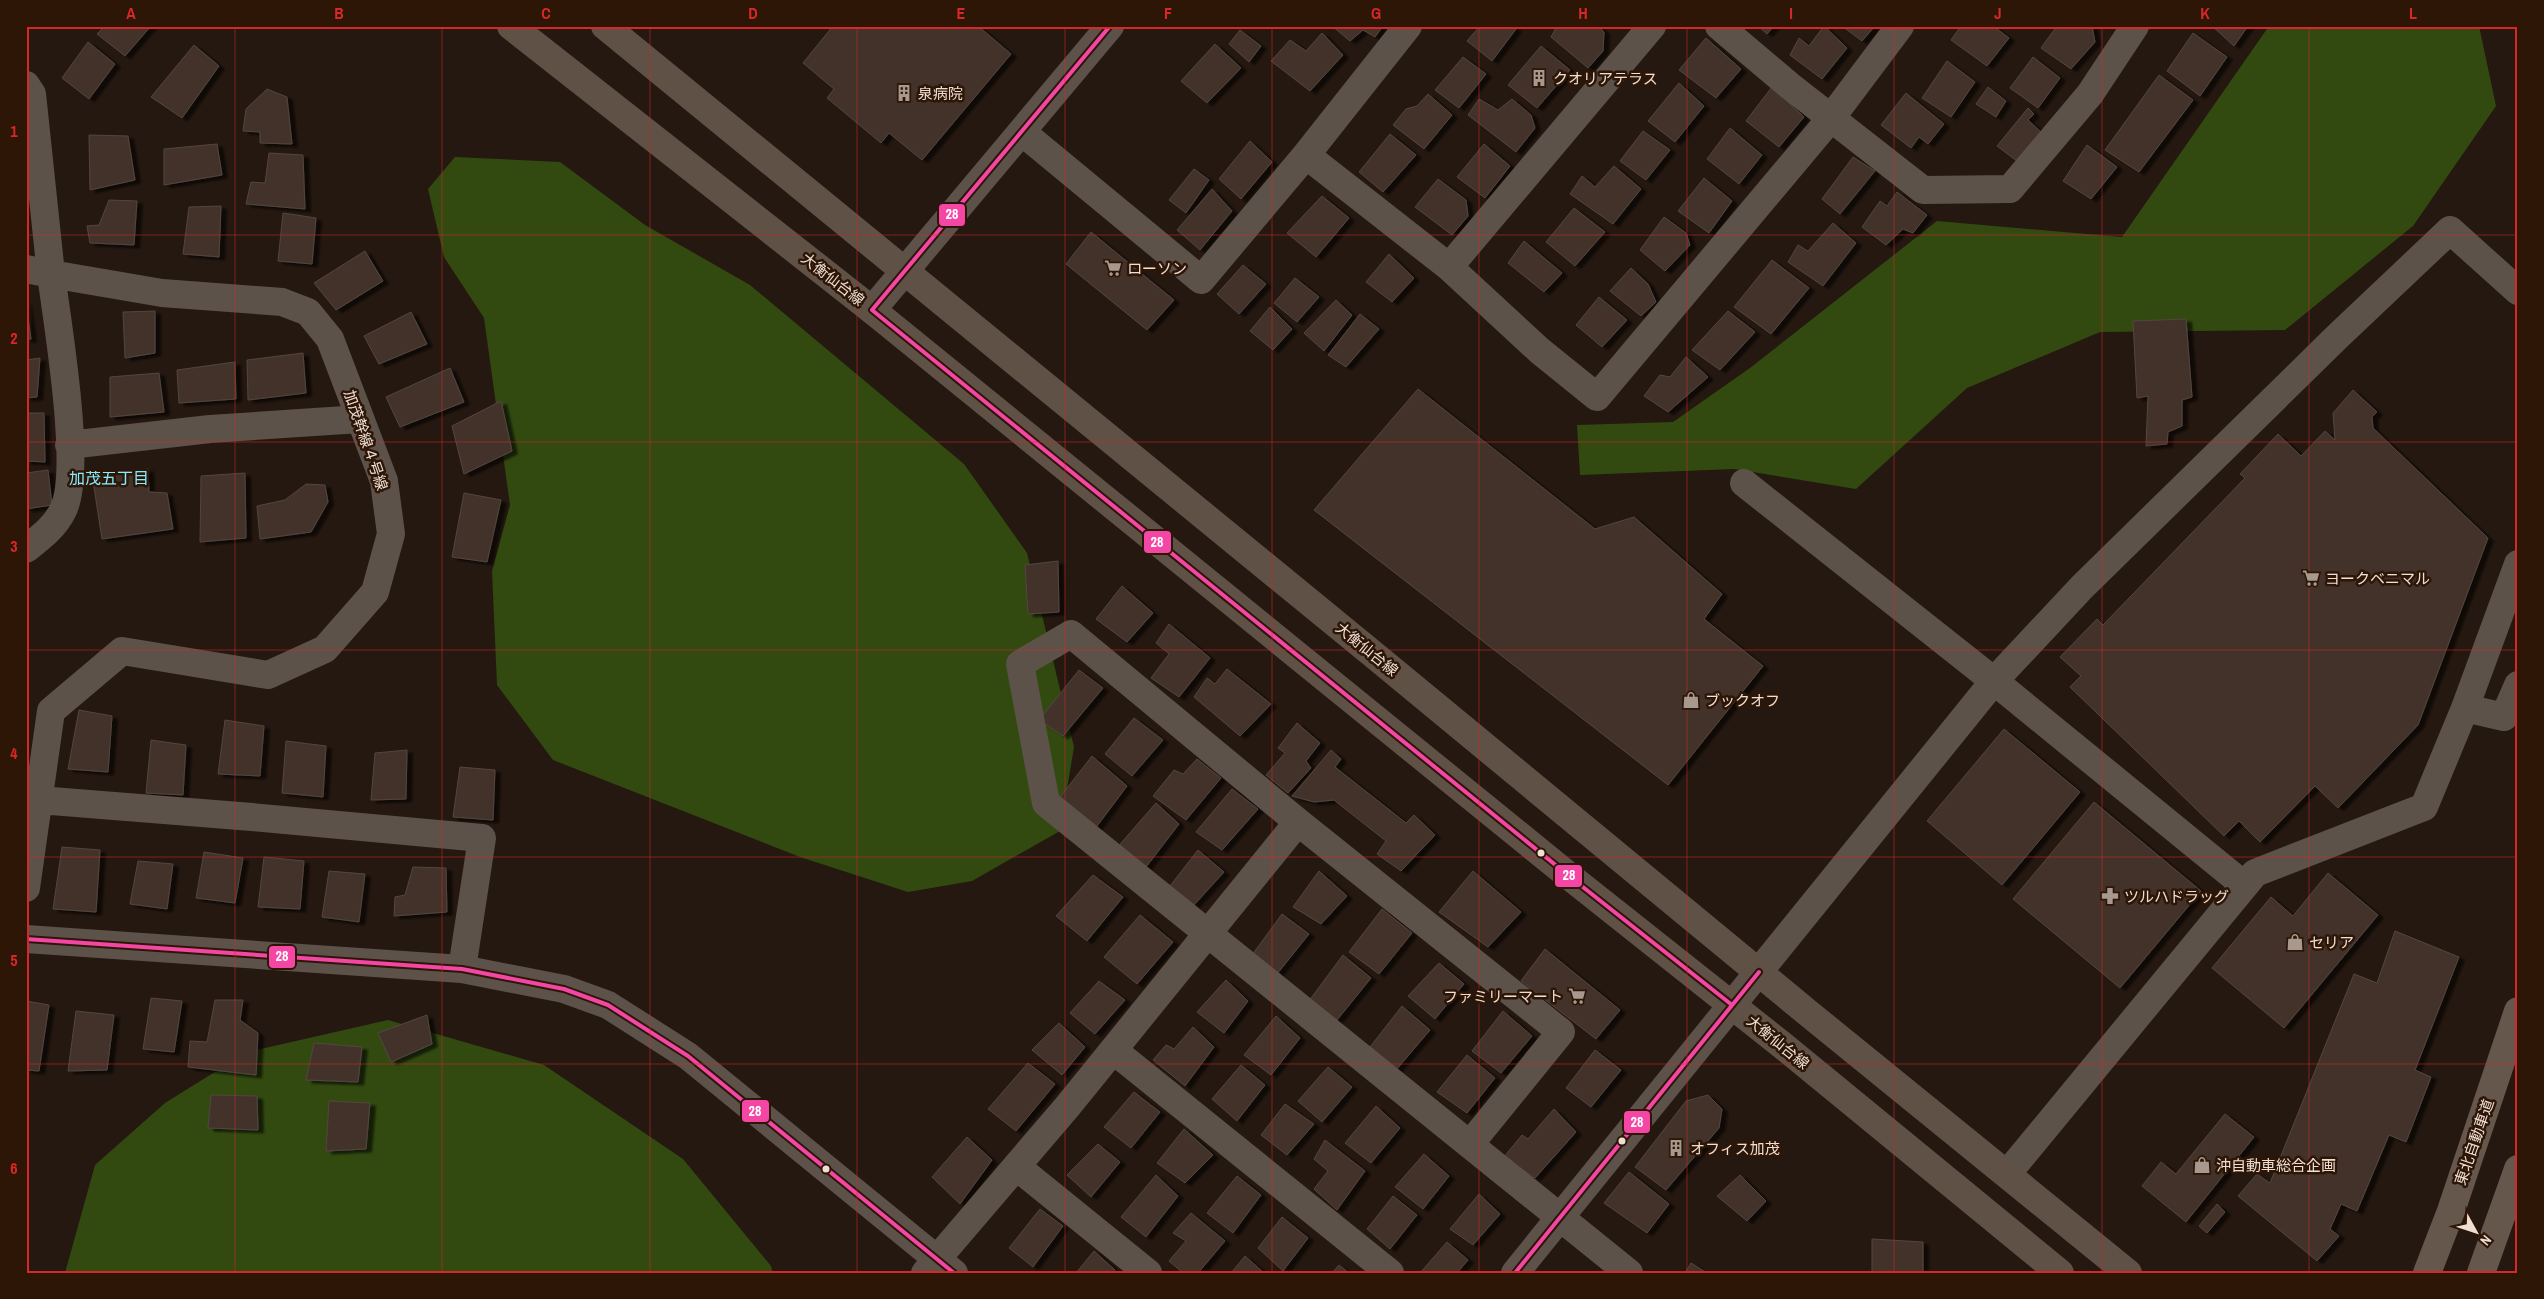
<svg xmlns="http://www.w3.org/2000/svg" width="2544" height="1299" font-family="'Archivo Narrow','Noto Sans JP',sans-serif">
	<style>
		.forest { fill: #324a10 }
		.building { fill: #42332c; stroke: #524640; filter: url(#shadow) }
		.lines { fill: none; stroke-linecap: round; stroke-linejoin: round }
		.minor { stroke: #5d5249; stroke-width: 28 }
		.major { stroke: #605146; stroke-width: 28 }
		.highway { stroke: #66574c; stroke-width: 28 }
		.bus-1-casing { stroke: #2e1607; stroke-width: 8 }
		.bus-1 { stroke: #f346a5; stroke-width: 4 }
		.grid { fill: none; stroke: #d62828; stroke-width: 1; stroke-opacity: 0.55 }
		.bus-dot { fill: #efded4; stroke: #2e1607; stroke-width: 2 }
		.labels { text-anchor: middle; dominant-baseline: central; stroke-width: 5; stroke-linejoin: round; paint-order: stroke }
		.poi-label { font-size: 15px; fill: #efded4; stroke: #2e1607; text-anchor: start }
		.street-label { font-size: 15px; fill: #efded4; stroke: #2e1607 }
		.neighbourhood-label { font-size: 16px; fill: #84ecff; stroke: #2e1607 }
		.line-badge { stroke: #2e1607; stroke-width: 2 }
		.badge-label { font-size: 14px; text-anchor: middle; font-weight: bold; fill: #fff }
		.neatline { fill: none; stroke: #d62828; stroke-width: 2 }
		.grid-label { font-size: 16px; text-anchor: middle; font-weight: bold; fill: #d62828 }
	</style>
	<defs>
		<filter id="shadow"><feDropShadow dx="5.5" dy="3" stdDeviation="1" flood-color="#0009"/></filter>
	</defs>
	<rect width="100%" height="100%" fill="#251810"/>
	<path class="forest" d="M2269 26H2479L2496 106 2413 226 2285 330 2100 332 1967 388 1856 489 1734 469 1580 475 1577 425 1673 422 1750 368 1937 221 2122 237Z
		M455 157 560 162 645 225 750 285 964 464 1027 553 1074 747 1060 831 972 881 908 892 800 857 553 760 497 685 492 571 510 505 484 318 444 257 428 189Z
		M388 1020 544 1065 683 1159 771 1266 773 1273H65L95 1165 165 1103 247 1052Z"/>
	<path class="building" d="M105 26H151L125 56 97 34Z
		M833 26H978L1011 54 922 160 889 133 881 143 827 98 834 89 803 63Z
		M1332 26H1383L1375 37 1363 30 1350 41Z
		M1480 26H1513L1516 29 1492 61 1467 41Z
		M1557 26H1598L1604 32 1603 51 1588 68 1551 37Z
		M1758 26H1774L1767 34Z
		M1824 26 1847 48 1822 79 1790 55 1799 38 1809 46Z
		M1842 26H1875L1862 41Z
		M1961 26H1993L2009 38 1987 66 1951 40Z
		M2057 26H2092L2095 42 2071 69 2041 48Z
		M2212 26H2248L2234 46Z
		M1240 30 1261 46 1249 62 1229 44Z
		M1322 33 1343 55 1310 91 1271 61 1290 40 1306 51Z
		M2193 33 2227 57 2200 96 2167 71Z
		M1706 38 1741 69 1716 98 1679 70Z
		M88 42 115 64 89 99 62 78Z
		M1215 44 1241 68 1207 103 1181 81Z
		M194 45 219 66 182 118 151 97Z
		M1541 46 1570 70 1537 108 1508 85Z
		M1463 57 1486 74 1459 108 1435 90Z
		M2033 57 2060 78 2038 108 2010 88Z
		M1947 61 1975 82 1951 117 1922 98Z
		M2159 75 2193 100 2139 172 2105 150Z
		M1679 83 1704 106 1675 142 1648 121Z
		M1772 87 1804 117 1779 147 1746 121Z
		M1988 87 2006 101 1996 117 1976 104Z
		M267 89 287 97 292 144 260 143V132L243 131 246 109Z
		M1906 93 1944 124 1928 144 1919 137 1911 148 1881 125Z
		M1428 94 1452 115 1424 149 1393 125 1406 109 1417 106Z
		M1479 99 1498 110 1512 99 1531 115 1535 128 1516 152 1468 115Z
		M2028 108 2034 114 2028 120 2044 135 2022 165 1997 146Z
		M1730 128 1762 155 1739 184 1707 159Z
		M1643 131 1670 150 1646 180 1620 161Z
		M1390 134 1416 155 1383 192 1359 172Z
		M89 135 128 136 135 180 90 190Z
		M1250 141 1272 162 1241 199 1219 179Z
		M217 144 222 175 164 185V149Z
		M1484 144 1510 166 1485 198 1457 177Z
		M2087 145 2117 167 2091 199 2063 181Z
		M269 153 303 155 305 209 246 204 251 182 265 183Z
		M1853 157 1875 171 1840 214 1822 199Z
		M1614 166 1641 189 1613 224 1570 194 1582 176 1595 187Z
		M1194 169 1209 180 1186 213 1169 200Z
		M1704 178 1732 201 1709 233 1678 211Z
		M1438 179 1466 200 1468 216 1452 235 1415 207Z
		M1212 189 1232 211 1200 250 1177 230Z
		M1897 192 1927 215 1913 233 1903 229 1886 245 1862 227 1880 201 1887 206Z
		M1322 196 1349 218 1316 257 1287 233Z
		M109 200 137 201 134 245 90 243 87 226 99 225Z
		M221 206 219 257 183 254 189 207Z
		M1574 208 1605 232 1575 266 1546 242Z
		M283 213 316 218 312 264 278 261Z
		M1664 217 1686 233 1690 245 1665 271 1640 250Z
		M1833 223 1856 243 1823 286 1788 262 1798 245 1808 251Z
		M1091 232 1174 300 1147 330 1066 264Z
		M1524 241 1562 273 1544 292 1508 263Z
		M365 251 383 281 336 310 314 283Z
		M1389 254 1414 278 1392 302 1366 282Z
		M1772 260 1809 288 1771 334 1734 307Z
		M1243 265 1266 284 1239 314 1217 294Z
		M1631 268 1648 284 1656 302 1641 316 1610 291Z
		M1295 278 1319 297 1297 322 1274 303Z
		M1599 297 1627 320 1602 347 1576 325Z
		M1336 300 1352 315 1324 351 1304 333Z
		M26 302 31 339 26 340Z
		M1270 307 1292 329 1273 350 1250 331Z
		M155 311V353L125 358 123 312Z
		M1728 311 1755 332 1720 370 1692 350Z
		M411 312 427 344 379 364 364 336Z
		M1360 314 1379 329 1346 367 1328 355Z
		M2186 319 2192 397 2182 400V426L2168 432 2167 444 2146 446 2148 396 2137 398 2133 321Z
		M303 353 306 393 248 400 247 360Z
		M1686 357 1708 377 1668 412 1644 396 1660 375 1670 377Z
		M40 358 37 397 26 398V360Z
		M235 362 236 399 179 403 177 370Z
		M450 368 464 402 400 427 386 397Z
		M159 373 164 412 110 417V377Z
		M1418 389 1595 529 1634 517 1722 594 1704 619 1763 666 1668 785 1314 510Z
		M2353 390 2377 412 2372 417 2373 428 2488 538 2418 725 2338 808 2315 786 2260 842 2239 821 2224 836 2070 687 2081 676 2060 657 2097 619 2103 625 2245 478 2240 474 2278 434 2301 456 2325 431 2335 440 2333 413Z
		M501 401 512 451 464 474 452 426Z
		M26 413H44L45 462 26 461Z
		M148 469 149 492 167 493 173 529 102 539 93 481Z
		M48 470 52 505 26 509V473Z
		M245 473 246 538 200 542 201 476Z
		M306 484 325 485 328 502 311 532 260 539 257 506 285 500Z
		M464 493 501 500 487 562 452 557Z
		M1058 561 1059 612 1028 614 1025 565Z
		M1122 586 1153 613 1127 642 1096 619Z
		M1169 624 1210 658 1179 697 1151 678 1169 654 1156 643Z
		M1227 669 1271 704 1240 736 1194 697 1207 678 1215 684Z
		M1079 670 1103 688 1063 736 1039 720Z
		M79 710 112 716 108 772 68 769Z
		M1134 718 1163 740 1132 776 1105 754Z
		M225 720 264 726 260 776 218 774Z
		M1297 723 1320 743 1306 761 1311 768 1288 793 1266 775 1285 753 1278 748Z
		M2004 729 2080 792 2002 885 1927 821Z
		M151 740 186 745 183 795 146 793Z
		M286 741 326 746 323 797 282 793Z
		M407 750 406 799 371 800 375 753Z
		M1331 750 1341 759 1335 767 1406 823 1414 815 1435 835 1401 871 1377 854 1386 841 1334 800 1314 802 1292 796Z
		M1092 756 1127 786 1094 830 1057 801Z
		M1197 759 1221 778 1186 820 1153 796 1174 770 1183 774Z
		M460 767 495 770 493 820 453 817Z
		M1232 789 1258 809 1222 850 1196 832Z
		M2094 802 2201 891 2120 988 2013 899Z
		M1156 803 1179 824 1143 871 1115 850Z
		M62 847 100 850 96 912 53 909Z
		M1198 850 1224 872 1194 905 1170 886Z
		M204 852 243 858 235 903 196 898Z
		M264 857 304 861 300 909 258 907Z
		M138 861 173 864 167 909 130 904Z
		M413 867 446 868 447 912 394 916 395 897 405 895Z
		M329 871 365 874 359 922 322 917Z
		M1319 871 1347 896 1321 924 1293 907Z
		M1473 871 1521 912 1488 947 1439 912Z
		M2328 873 2378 915 2284 1028 2212 968 2271 897 2293 916Z
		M1093 875 1123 897 1087 941 1056 916Z
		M1382 909 1412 933 1379 974 1349 952Z
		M1282 914 1309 934 1277 974 1252 955Z
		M1140 915 1173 942 1137 984 1104 957Z
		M2395 931 2459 957 2415 1070 2431 1077 2406 1142 2389 1135 2357 1211 2341 1204 2330 1229 2339 1236 2317 1261 2238 1196 2257 1174 2270 1183 2354 974 2377 983Z
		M1545 949 1620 1010 1596 1039 1521 981Z
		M1343 955 1371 978 1337 1020 1309 1001Z
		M1439 963 1464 984 1435 1019 1408 996Z
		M1226 980 1248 1001 1224 1033 1197 1012Z
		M1099 981 1125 1000 1095 1034 1070 1013Z
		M151 998 182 1001 174 1052 143 1049Z
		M215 1000H243L240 1020 258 1033 256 1075 188 1067 190 1041 207 1042Z
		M26 1001 49 1005 39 1071 26 1070Z
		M1402 1006 1430 1030 1396 1070 1370 1047Z
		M76 1011 114 1015 107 1070 68 1071Z
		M1503 1011 1532 1036 1501 1073 1472 1051Z
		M427 1015 432 1044 391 1062 378 1033Z
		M1276 1016 1300 1038 1271 1075 1244 1055Z
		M1059 1023 1085 1047 1062 1075 1032 1050Z
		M1193 1027 1214 1047 1185 1086 1153 1060 1166 1045 1174 1049Z
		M314 1043 362 1047 358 1082 306 1080Z
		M1595 1050 1621 1070 1591 1107 1566 1088Z
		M1467 1055 1495 1078 1467 1113 1437 1092Z
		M1028 1063 1055 1084 1016 1131 988 1109Z
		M1241 1065 1265 1085 1237 1121 1212 1099Z
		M1328 1067 1352 1087 1322 1122 1298 1101Z
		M1134 1092 1160 1112 1131 1148 1104 1127Z
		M211 1095 257 1096 258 1130 208 1128Z
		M1708 1095 1722 1109 1719 1128 1666 1190 1635 1167 1686 1101Z
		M329 1101 370 1103 366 1149 326 1151Z
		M1285 1104 1314 1124 1287 1155 1261 1135Z
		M1376 1106 1400 1128 1371 1163 1345 1143Z
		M1554 1109 1576 1132 1535 1178 1504 1157 1522 1135 1528 1139Z
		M2225 1114 2254 1137 2186 1222 2142 1186 2161 1162 2176 1174Z
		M1184 1129 1213 1155 1185 1183 1157 1163Z
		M967 1137 992 1160 960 1204 932 1177Z
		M1325 1140 1365 1171 1337 1210 1314 1189 1328 1171 1314 1159Z
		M1098 1144 1120 1162 1091 1197 1067 1175Z
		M1424 1154 1449 1176 1423 1209 1395 1187Z
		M1629 1172 1669 1204 1647 1233 1604 1203Z
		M1156 1175 1178 1196 1146 1237 1121 1217Z
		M1740 1175 1766 1201 1747 1221 1717 1196Z
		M1237 1176 1261 1195 1233 1233 1207 1213Z
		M1479 1194 1500 1214 1473 1245 1450 1229Z
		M1393 1196 1417 1215 1390 1249 1367 1229Z
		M2217 1204 2225 1212 2207 1233 2199 1226Z
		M1040 1209 1063 1226 1033 1267 1009 1248Z
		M1191 1213 1225 1241 1198 1273H1183L1169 1261 1186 1241 1173 1233Z
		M1282 1217 1308 1238 1283 1271 1258 1248Z
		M1872 1239 1923 1242V1273H1872Z
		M1447 1242 1468 1260 1457 1273H1420Z
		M1094 1251 1115 1270 1113 1273H1076Z
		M1245 1256 1264 1273H1231Z
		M1691 1263 1707 1273H1685Z
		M1339 1265 1349 1273H1332Z"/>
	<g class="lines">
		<path class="minor" d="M1719 26 1790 86 1923 190 2010 189 2090 94 2135 26
			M26 85 32 94 51 274 162 293 282 302 308 312 330 339 384 481 391 534 375 592 325 649 268 675 122 651 51 711 26 888
			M1022 132 1201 280 1306 155 1408 26
			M1306 155 1449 267 1540 351 1597 397 1831 118 1900 26
			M1449 267 1652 26
			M26 269 51 274C57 321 83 472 63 510 55 527 40 538 26 549
			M872 310 1110 26
			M69 445 210 429 360 419
			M1744 483 1994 681 2244 885
			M2465 708 2504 717 2518 685
			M39 800 252 817 482 838 462 969
			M26 939 462 969 564 989 608 1005 688 1056 954 1273
			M1113 1050 1390 1273
			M1470 1144 1561 1032 1298 822 1071 634 1020 664 1046 803 1629 1273
			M1017 1167 1148 1273
			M2007 1174 2255 873 2424 807 2465 708 2518 564
			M925 1273 1067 1107 1298 822
			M1515 1273 1994 681 2082 587 2338 336 2450 230 2518 291"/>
		<path class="major" d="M511 26 872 310 1574 880 1782 1045 2060 1273
			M605 26 1374 655 1808 1013 2128 1273"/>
		<path class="highway" d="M2427 1273 2451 1211 2518 1011
			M2481 1273 2518 1169"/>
		<g class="bus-1-casing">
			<path id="bus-1" d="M1110 26 872 310 1574 880 1732 1005
				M26 939 462 969 564 989 608 1005 688 1056 954 1273
				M1515 1273 1759 972"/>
		</g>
		<use href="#bus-1" class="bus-1"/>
	</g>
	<path class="grid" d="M235 26V1273M442 26V1273M650 26V1273M857 26V1273M1065 26V1273M1272 26V1273M1479 26V1273M1687 26V1273M1894 26V1273M2102 26V1273M2309 26V1273M26 235H2518M26 442H2518M26 650H2518M26 857H2518M26 1064H2518"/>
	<defs>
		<g id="building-bare" transform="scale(1.35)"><path d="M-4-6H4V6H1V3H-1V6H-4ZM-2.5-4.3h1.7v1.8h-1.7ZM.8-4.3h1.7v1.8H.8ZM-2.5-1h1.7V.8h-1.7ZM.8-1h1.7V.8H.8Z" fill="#a8998f" stroke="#2e1607" stroke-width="2.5" paint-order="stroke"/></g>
		<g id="supermarket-bare" transform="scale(1.35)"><path d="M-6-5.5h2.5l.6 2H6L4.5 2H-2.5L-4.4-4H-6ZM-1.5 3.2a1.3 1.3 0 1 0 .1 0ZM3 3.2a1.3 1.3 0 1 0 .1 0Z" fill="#a8998f" stroke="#2e1607" stroke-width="2.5" paint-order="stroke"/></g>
		<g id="shop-bare" transform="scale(1.35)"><path d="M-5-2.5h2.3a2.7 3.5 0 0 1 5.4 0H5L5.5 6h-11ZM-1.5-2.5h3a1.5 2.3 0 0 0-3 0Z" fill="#a8998f" stroke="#2e1607" stroke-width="2.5" paint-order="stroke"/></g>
		<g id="pharmacy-bare" transform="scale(1.35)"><path d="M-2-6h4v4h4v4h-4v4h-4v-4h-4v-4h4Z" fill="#a8998f" stroke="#2e1607" stroke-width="2.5" paint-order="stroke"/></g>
	</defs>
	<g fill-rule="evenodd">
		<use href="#building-bare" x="1539" y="78"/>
		<use href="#building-bare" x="904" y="93"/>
		<use href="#supermarket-bare" x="1113" y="268"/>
		<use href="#supermarket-bare" x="2311" y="578"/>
		<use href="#shop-bare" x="1691" y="700"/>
		<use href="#pharmacy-bare" x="2110" y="896"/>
		<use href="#shop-bare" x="2295" y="942"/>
		<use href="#supermarket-bare" x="1577" y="996"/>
		<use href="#building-bare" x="1676" y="1148"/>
		<use href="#shop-bare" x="2202" y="1165"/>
	</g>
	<g class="bus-dot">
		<circle cx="1541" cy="853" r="4.5"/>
		<circle cx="1622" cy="1141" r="4.5"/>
		<circle cx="826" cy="1169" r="4.5"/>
	</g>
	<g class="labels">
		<g class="poi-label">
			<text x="1553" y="78">クオリアテラス</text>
			<text x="918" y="93">泉病院</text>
			<text x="1127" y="268">ローソン</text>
			<text x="2325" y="578">ヨークベニマル</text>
			<text x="1705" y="700">ブックオフ</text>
			<text x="2124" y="896">ツルハドラッグ</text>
			<text x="2309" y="942">セリア</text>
			<text x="1563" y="996" text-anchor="end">ファミリーマート</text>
			<text x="1690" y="1148">オフィス加茂</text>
			<text x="2216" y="1165">沖自動車総合企画</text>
		</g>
		<g class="street-label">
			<text transform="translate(833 279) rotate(38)">大衡仙台線</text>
			<text transform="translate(366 440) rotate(71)">加茂幹線４号線</text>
			<text transform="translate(1367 649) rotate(39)">大衡仙台線</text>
			<text transform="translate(1778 1042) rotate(39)">大衡仙台線</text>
			<text transform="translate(2474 1142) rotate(-71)">東北自動車道</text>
		</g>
		<g class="neighbourhood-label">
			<text x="109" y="478">加茂五丁目</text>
		</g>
	</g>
	<g class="line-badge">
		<rect x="938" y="203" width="28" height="24" rx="5" fill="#f346a5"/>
		<rect x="1143" y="530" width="29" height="24" rx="5" fill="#f346a5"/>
		<rect x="1554" y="864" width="29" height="24" rx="5" fill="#f346a5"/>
		<rect x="268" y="945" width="28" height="24" rx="5" fill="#f346a5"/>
		<rect x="741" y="1099" width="29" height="24" rx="5" fill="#f346a5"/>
		<rect x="1623" y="1110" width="28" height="24" rx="5" fill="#f346a5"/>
	</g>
	<g class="badge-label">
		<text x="952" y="219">28</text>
		<text x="1157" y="547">28</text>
		<text x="1569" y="880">28</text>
		<text x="282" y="961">28</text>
		<text x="755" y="1116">28</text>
		<text x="1637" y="1127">28</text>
	</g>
	<rect width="2544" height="1299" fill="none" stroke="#2e1607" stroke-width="55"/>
	<g transform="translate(2476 1232) rotate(130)" stroke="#2e1607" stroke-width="4" paint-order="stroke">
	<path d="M0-4L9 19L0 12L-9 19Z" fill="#efded4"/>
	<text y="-8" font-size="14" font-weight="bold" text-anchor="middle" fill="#efded4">N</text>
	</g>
	<rect x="28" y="28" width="2488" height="1244" class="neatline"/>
	<g class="grid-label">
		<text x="131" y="19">A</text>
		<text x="339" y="19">B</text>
		<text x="546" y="19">C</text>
		<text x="753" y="19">D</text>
		<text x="961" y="19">E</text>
		<text x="1168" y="19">F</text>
		<text x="1376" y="19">G</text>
		<text x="1583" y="19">H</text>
		<text x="1791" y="19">I</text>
		<text x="1998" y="19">J</text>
		<text x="2205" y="19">K</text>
		<text x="2413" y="19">L</text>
		<text x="14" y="137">1</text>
		<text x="14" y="344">2</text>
		<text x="14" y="552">3</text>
		<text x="14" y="759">4</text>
		<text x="14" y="966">5</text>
		<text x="14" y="1174">6</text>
	</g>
</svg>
